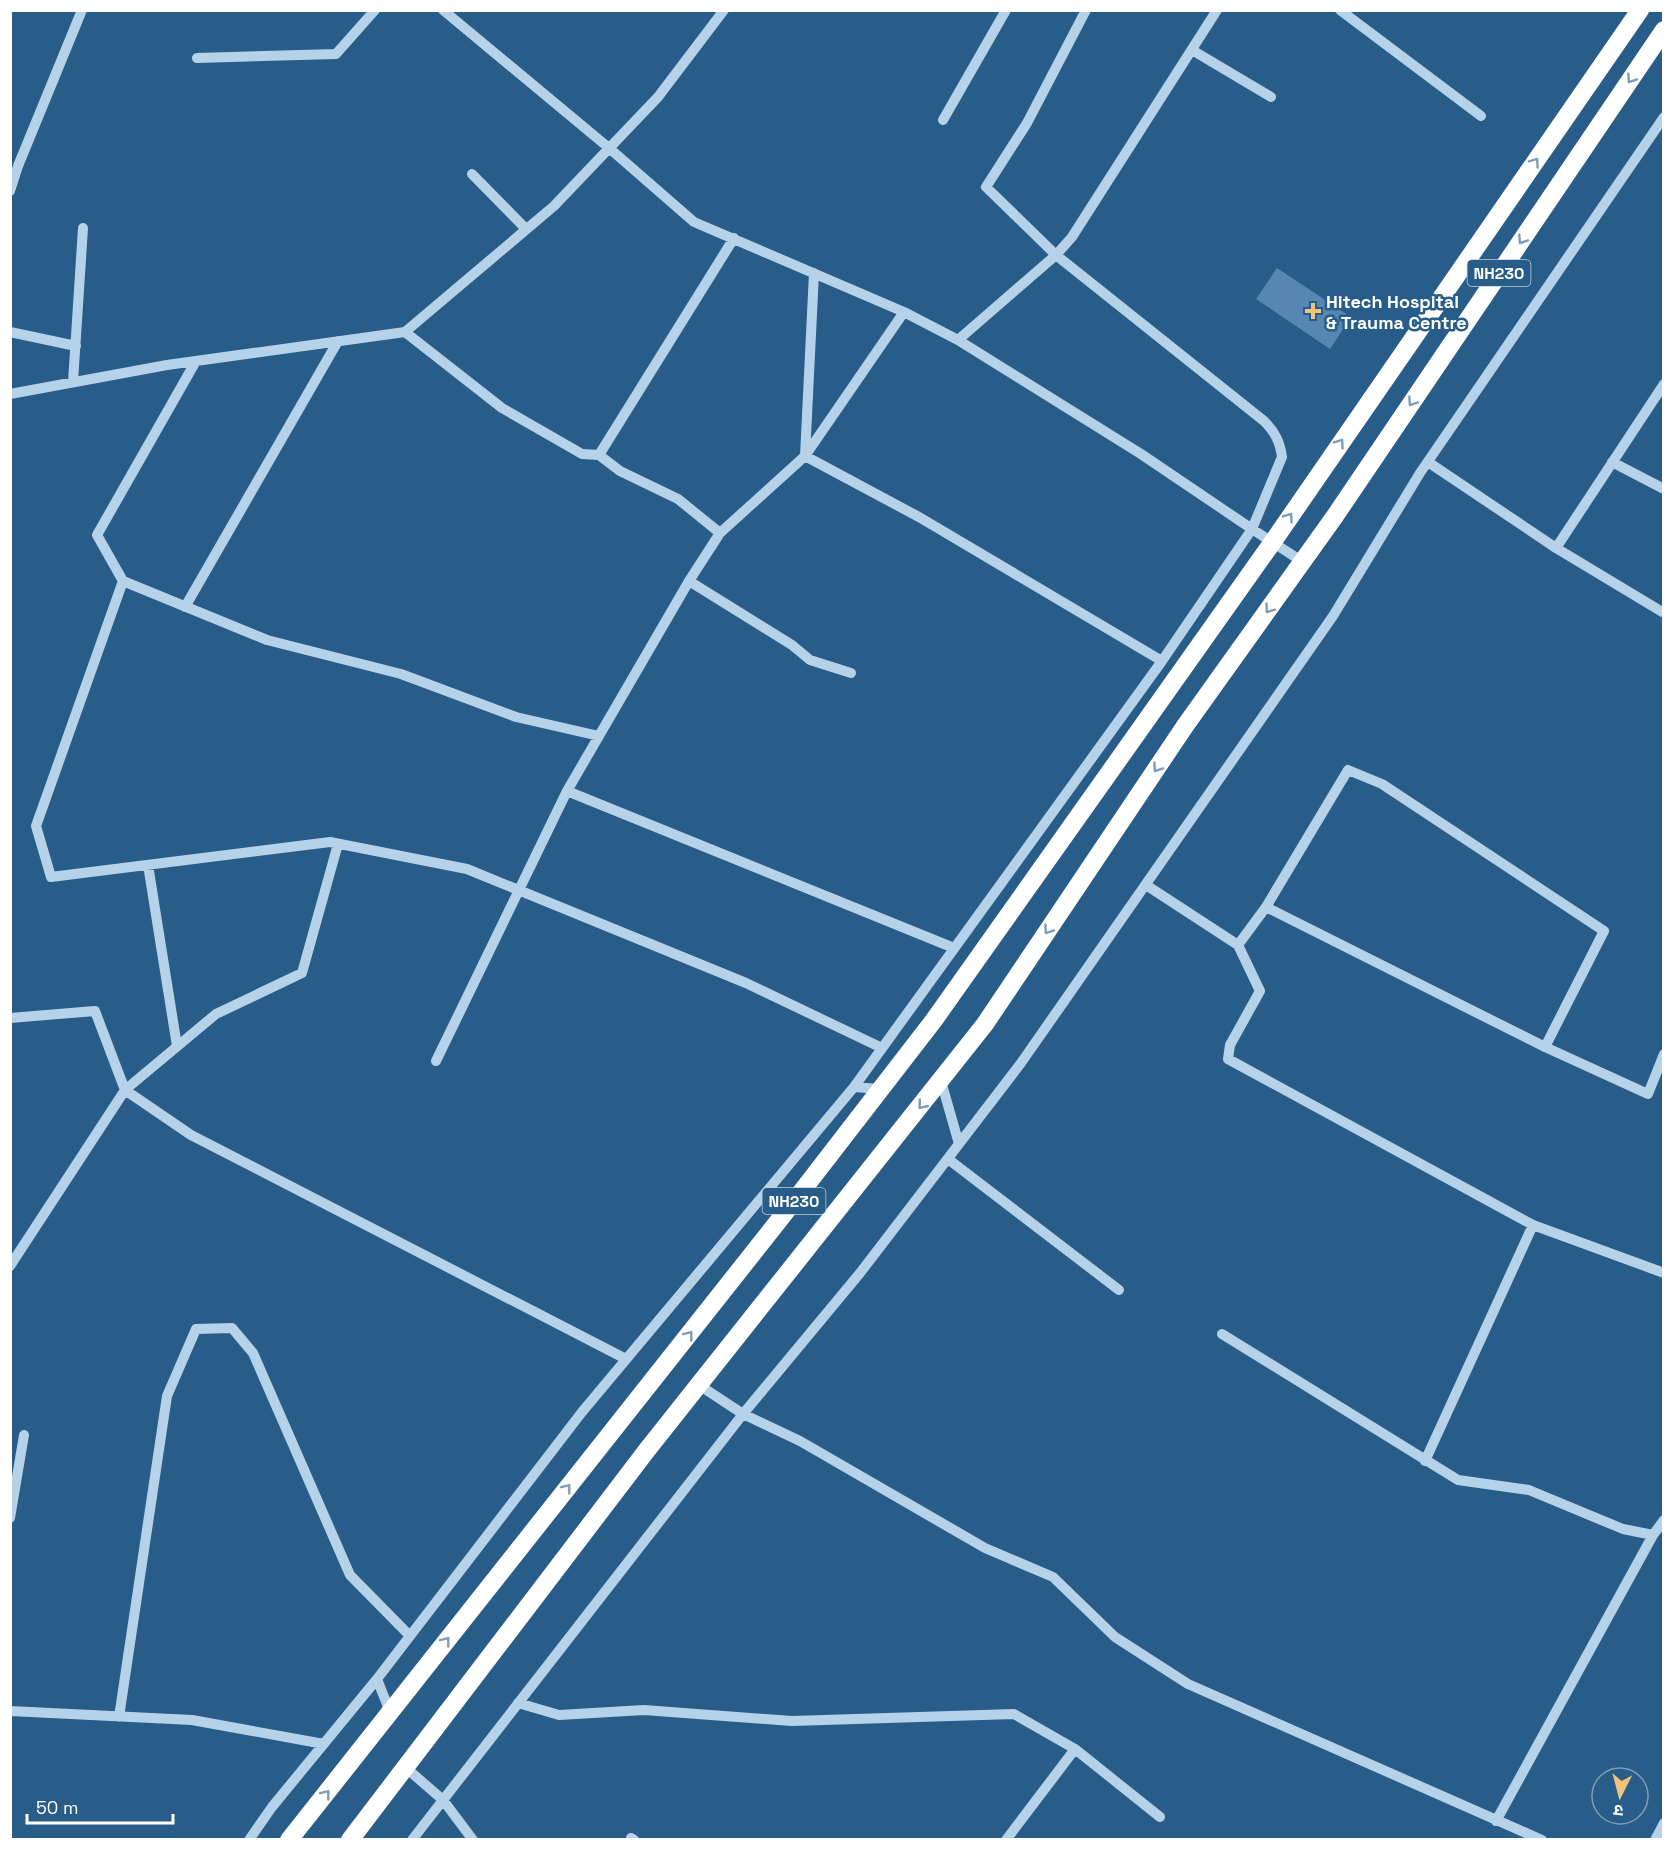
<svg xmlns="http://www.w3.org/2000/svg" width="1674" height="1850" font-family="'Space Grotesk','Noto Sans Devanagari',sans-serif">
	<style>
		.building { fill: #5587b2 }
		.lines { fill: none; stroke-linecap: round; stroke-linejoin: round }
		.minor { stroke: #b6d2e9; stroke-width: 10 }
		.highway { stroke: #fff; stroke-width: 18 }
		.oneway { stroke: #7e9db8 }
		.poi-dot { fill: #f0c37c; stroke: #285c89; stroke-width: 2 }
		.labels { text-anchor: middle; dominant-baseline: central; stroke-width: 5; stroke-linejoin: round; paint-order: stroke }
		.shield { fill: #285c89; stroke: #becedc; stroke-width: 1.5 }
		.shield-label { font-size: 16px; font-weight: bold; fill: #fff }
		.poi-label { font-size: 18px; font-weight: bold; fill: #fff; stroke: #285c89; text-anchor: start }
	</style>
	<rect width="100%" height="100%" fill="#285c89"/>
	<path class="building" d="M1277 268 1351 317 1330 349 1256 299Z"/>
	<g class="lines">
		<path class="minor" d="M443 10 609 148 694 222 904 312 958 340
			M1086 10 1027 123 986 187 1056 255 1264 421C1275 432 1280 442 1282 457L1252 529 1141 454 958 340 1056 255 1072 237 1217 10
			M1340 10 1481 116
			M1192 50 1271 97
			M197 58 336 54 375 10
			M943 120 1006 10
			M472 174 526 229
			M10 191 18 166 82 10
			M814 273 805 456 919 517 1162 661
			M10 332 76 346
			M405 332 502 408 582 454 599 455 620 471 678 499 720 533
			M196 361 97 535 123 581 267 640 401 674 516 717 599 736
			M73 382 83 228
			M10 394 167 365 405 332 554 206 658 97 724 10
			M599 455 734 238
			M1428 462 1556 548 1664 384
			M1612 462 1664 489
			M1556 548 1664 613
			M123 581 36 826 51 877 330 842 467 869 746 983 882 1048
			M689 581 792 645 810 660 851 673
			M185 607 338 341
			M567 791 954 948
			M148 865 177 1046
			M1146 885 1238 945 1260 991 1230 1045 1228 1059 1533 1225 1664 1273
			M1266 907 1545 1047 1648 1094 1664 1054
			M1238 945 1266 907 1348 770 1382 784 1604 931 1545 1047
			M10 1018 95 1011 125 1090 191 1135 626 1359
			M436 1061 567 791 689 581 720 533 805 456 904 312
			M941 1081 959 1144
			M854 1087 880 1089
			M948 1159 1119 1290
			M10 1266 125 1090 216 1014 302 973 338 844
			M1222 1334 1458 1480 1529 1490 1623 1529 1653 1535
			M699 1385 743 1414 800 1441 985 1548 1053 1577 1115 1637 1188 1684 1542 1840
			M1425 1461 1533 1225
			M10 1518 24 1435
			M377 1679 390 1712
			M518 1703 559 1715 644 1710 792 1721 1014 1714 1075 1749 1006 1840
			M10 1711 192 1720 324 1744
			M119 1717 167 1396 196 1329 232 1328 253 1353 350 1575 410 1636
			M1075 1749 1160 1817
			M405 1767 443 1800 473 1840
			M1496 1821 1653 1535 1664 1520
			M631 1838 634 1840
			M249 1840 272 1807 377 1679 582 1412 854 1087 1162 661 1252 529 1303 562
			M412 1840 743 1414 860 1273 1021 1063 1333 616 1420 473 1664 117
			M1655 1840 1664 1823"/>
		<path class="highway" d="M289 1840 795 1200 934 1020 1272 543 1640 10
			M350 1840 647 1450 985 1024 1185 726 1335 516 1664 30"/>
	</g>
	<defs><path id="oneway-chevron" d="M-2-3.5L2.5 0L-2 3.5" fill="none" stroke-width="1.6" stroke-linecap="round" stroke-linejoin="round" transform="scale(1.5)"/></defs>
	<g class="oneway">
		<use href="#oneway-chevron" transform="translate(1631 79) rotate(124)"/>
		<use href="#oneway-chevron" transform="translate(1535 162) rotate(-55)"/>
		<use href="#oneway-chevron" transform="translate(1522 240) rotate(124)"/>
		<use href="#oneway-chevron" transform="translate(1412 402) rotate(124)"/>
		<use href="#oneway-chevron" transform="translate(1340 443) rotate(-55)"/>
		<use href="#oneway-chevron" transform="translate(1289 517) rotate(-55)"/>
		<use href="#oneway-chevron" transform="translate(1269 609) rotate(126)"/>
		<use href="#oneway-chevron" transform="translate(1157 768) rotate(124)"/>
		<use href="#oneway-chevron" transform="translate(1048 930) rotate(124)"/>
		<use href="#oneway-chevron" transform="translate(922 1105) rotate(129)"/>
		<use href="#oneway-chevron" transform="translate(689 1335) rotate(-52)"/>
		<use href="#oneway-chevron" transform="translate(567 1488) rotate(-52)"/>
		<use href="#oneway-chevron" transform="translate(446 1641) rotate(-52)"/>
		<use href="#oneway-chevron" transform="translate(326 1794) rotate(-52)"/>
	</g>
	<path class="poi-dot" d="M1310 302h6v6h6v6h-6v6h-6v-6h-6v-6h6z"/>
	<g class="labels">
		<g class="shield">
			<rect x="1467.5" y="260" width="63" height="26" rx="4.5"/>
			<rect x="762.5" y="1188" width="63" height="26" rx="4.5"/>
		</g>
		<g class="shield-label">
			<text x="1499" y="273">NH230</text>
			<text x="794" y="1201">NH230</text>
		</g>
		<g class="poi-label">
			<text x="1326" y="301">Hitech Hospital<tspan x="1326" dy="21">&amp; Trauma Centre</tspan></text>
		</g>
	</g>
	<rect width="1674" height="1850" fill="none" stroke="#ffffff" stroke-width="24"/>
	<g transform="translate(1620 1796) rotate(186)"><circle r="28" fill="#285c89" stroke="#7e9db8" stroke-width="1.5"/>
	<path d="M0-4.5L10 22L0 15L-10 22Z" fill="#f0c37c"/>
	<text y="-9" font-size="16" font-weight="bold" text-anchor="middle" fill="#ffffff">उ</text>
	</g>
	<path d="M27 1814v9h146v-9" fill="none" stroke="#ffffff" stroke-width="3"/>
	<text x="36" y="1814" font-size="18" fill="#ffffff" stroke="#285c89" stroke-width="4.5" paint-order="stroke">50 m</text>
</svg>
